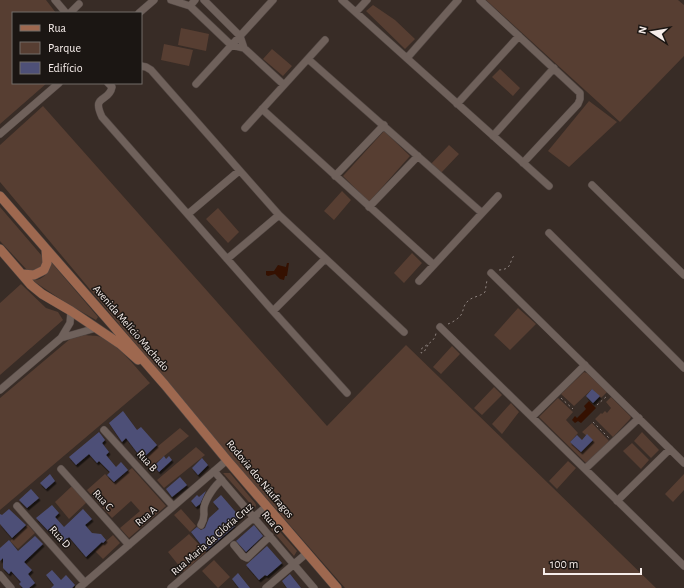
<svg xmlns="http://www.w3.org/2000/svg" width="684" height="588" font-family="'Alegreya Sans',sans-serif">
	<style>
		.green { fill: #573e32 }
		.water { fill: #351101 }
		.building { fill: #4e5077; filter: url(#shadow) }
		.lines { fill: none; stroke-linecap: round; stroke-linejoin: round }
		.minor-casing { stroke: #534844; stroke-width: 8 }
		.major-casing { stroke: #534844; stroke-width: 10 }
		.path { stroke: #8f8480; stroke-width: 1; stroke-dasharray: 2 3; stroke-linecap: butt }
		.minor { stroke: #6f615b; stroke-width: 7 }
		.major { stroke: #9e684f; stroke-width: 9 }
		.labels { text-anchor: middle; dominant-baseline: central; stroke-width: 3; stroke-linejoin: round; paint-order: stroke }
		.street-label { font-size: 11px; fill: #f6edea; stroke: #1b1613 }
	</style>
	<defs>
		<filter id="shadow"><feDropShadow dx="1.5" dy="2.5" stdDeviation="0" flood-color="#0009"/></filter>
	</defs>
	<rect width="100%" height="100%" fill="#382c26"/>
	<path class="green" d="M0 0H46L56 13H13V83H47L0 124Z
		M486 0H678L684 5V56L620 122Z
		M373 5 395 20 415 39 405 49 366 11Z
		M181 28 209 34 206 51 178 45Z
		M164 44 193 50 189 66 161 60Z
		M272 49 292 66 283 76 263 59Z
		M500 69 520 88 513 96 492 77Z
		M589 101 617 122 569 167 548 151Z
		M43 106 327 426 406 345 656 588H345L238 466 0 182V145Z
		M384 131 410 156 369 202 343 176Z
		M449 145 459 154 441 173 431 164Z
		M342 191 351 200 334 220 324 211Z
		M0 207 42 256V265L38 271 27 270 0 241Z
		M218 208 239 232 228 243 206 219Z
		M412 253 422 263 404 283 394 273Z
		M51 262 98 317 96 320 66 303 32 280C42 281 50 273 51 262Z
		M21 284 46 308 58 312 63 320 0 375V303Z
		M518 308 536 324 510 350 494 335Z
		M85 335C90 336 96 335 101 337 117 343 138 370 150 383L0 510V398L70 339Z
		M452 346 460 354 441 374 433 367Z
		M584 372 587 373 607 392 601 398 592 389 574 406 561 394Z
		M494 387 502 395 482 415 474 408Z
		M611 397 631 417 630 419 613 437 595 419 601 413 602 414 605 411 607 413 611 408 606 402Z
		M558 398 573 412 566 420 578 433 570 442 581 452 593 441 582 432 592 423 609 441 587 464 539 417Z
		M511 403 519 412 502 434 492 424Z
		M180 428 189 436 148 469 140 461Z
		M642 432 659 450 651 458 634 441Z
		M632 443 649 460 641 469 623 451Z
		M196 447 205 455 164 488 157 480Z
		M568 461 576 468 557 489 549 481Z
		M132 468 166 506 129 538 120 528 140 511 131 501 112 518 87 490 105 474 114 483Z
		M223 473H230L255 503 256 505 255 509Z
		M684 474V490L673 502 665 494Z
		M72 486 87 502 69 519 55 502Z
		M181 509 196 526 190 532 174 515Z
		M261 517H267L297 551 294 556Z
		M28 525 35 533 18 549 10 541Z
		M189 534 206 552 184 572 168 552Z
		M113 535 120 543 103 559 95 551Z
		M214 560 230 577 218 588 202 571Z"/>
	<path class="water" d="M287 263H289L287 276H285L284 280 280 279 275 274 268 276 266 275V271H274L278 265 286 267Z
		M589 401 596 408 581 423 578 421 575 423 572 420 575 416 577 418 586 409 584 406Z"/>
	<path class="building" d="M592 389 600 396 593 403 586 396Z
		M123 411 137 430 141 427 157 445 142 459 126 438 122 442 109 423Z
		M99 432 105 440 102 443 109 452 106 455 116 467 121 462 128 470 114 482 107 475 110 472 99 461 97 463 89 454 76 465 69 457Z
		M587 434 593 440 581 452 570 442 577 435 582 440Z
		M164 456 166 459 169 456 172 460 159 472 154 466Z
		M202 458 208 465 198 475 192 468Z
		M50 474 55 481 46 489 40 483Z
		M180 477 187 485 172 497 166 489Z
		M31 489 39 498 27 508 19 500Z
		M206 491 200 504 196 507 191 501 197 495 199 497Z
		M221 495 240 517 233 524 235 526 206 551 191 532 197 527 201 530 205 528 209 518 219 509 213 502Z
		M52 505 59 513 55 517 64 527 83 509 92 519 85 525 92 533 101 534 106 540 103 543 102 542 86 557 69 537 64 542 60 537 57 540 36 518Z
		M9 509 26 525 12 538 0 524V514L2 515Z
		M254 525 263 536 246 552 236 541Z
		M35 536 43 544 24 562 32 570 28 574 35 583 29 588H23L19 584 21 582 11 571 9 574 3 568V558L0 561V548L9 540 18 551Z
		M267 546 282 563 267 576 265 575 259 580 246 565Z
		M52 570 61 580 66 575 75 585 72 588H51L54 585 46 575Z
		M238 573 250 588H239L232 579Z
		M290 574 301 588H287L282 581Z"/>
	<g class="lines">
		<g class="minor-casing">
			<path id="minor" d="M55 0 66 13
				M171 0 190 6 231 45 244 48 284 85
				M204 0 240 36 244 48
				M342 0 549 186
				M480 0 580 93V99L578 104 523 163
				M190 6 195 0
				M356 12 367 0
				M70 13 79 4
				M139 13 154 0
				M407 58 458 0
				M308 59 482 213
				M141 66 146 67 151 70 279 215 404 332
				M108 83 112 87C109 103 91 94 102 117L273 311 347 393
				M196 84 273 0
				M457 104 519 36
				M262 109 434 265
				M245 128 325 40
				M0 134 59 83
				M493 136 554 68
				M335 176 384 125
				M592 185 684 275
				M369 207 418 156
				M188 214 239 171
				M549 233 684 368
				M227 259 279 215
				M491 273 684 463
				M419 281 498 196
				M273 311 325 259
				M440 327 684 566
				M61 338 96 328
				M0 390 61 338 70 323 71 311
				M532 417 585 365
				M104 430 173 506
				M61 469 129 545
				M585 469 639 418
				M214 471 314 588
				M617 501 670 449
				M17 506 85 583
				M201 525C206 516 203 515 204 507 206 498 215 485 222 480
				M234 545 243 556 247 558 270 536
				M0 575 11 588
				M79 588 227 460
				M171 588 267 506
				M266 588 307 553"/>
		</g>
		<g class="major-casing">
			<path id="major" d="M0 196 165 385 227 460 337 588
				M0 249 31 285 42 294 71 311 120 344 138 360
				M22 274 34 275 44 270 47 263 46 249"/>
		</g>
		<path class="path" d="M499 270C513 269 508 263 515 254
			M448 324C453 322 458 319 461 315 464 310 463 305 468 301 473 296 480 297 485 292L487 280
			M428 345 424 352 421 353 422 348C428 344 435 341 436 333
			M561 398 573 409
			M597 405 607 396
			M593 422 609 438"/>
		<use href="#minor" class="minor"/>
		<use href="#major" class="major"/>
	</g>
	<g class="labels">
		<g class="street-label">
			<text transform="translate(131 328) rotate(49)">Avenida Melício Machado</text>
			<text transform="translate(147 461) rotate(48)">Rua B</text>
			<text transform="translate(260 479) rotate(50)">Rodovia dos Náufragos</text>
			<text transform="translate(103 500) rotate(48)">Rua C</text>
			<text transform="translate(146 516) rotate(-41)">Rua A</text>
			<text transform="translate(272 522) rotate(50)">Rua G</text>
			<text transform="translate(60 537) rotate(48)">Rua D</text>
			<text transform="translate(212 539) rotate(-41)">Rua Maria da Glória Cruz</text>
		</g>
	</g>
	<rect x="12" y="12" width="130" height="72" fill="#1b1613" stroke="#736c69"/>
	<rect x="20" y="25" width="20" height="6" fill="#9e684f" stroke="#736c69"/>
	<text x="48" y="32" font-size="12" fill="#f6edea">Rua</text>
	<rect x="20" y="42" width="20" height="12" fill="#573e32" stroke="#736c69"/>
	<text x="48" y="52" font-size="12" fill="#f6edea">Parque</text>
	<rect x="20" y="62" width="20" height="12" fill="#4e5077" stroke="#736c69"/>
	<text x="48" y="72" font-size="12" fill="#f6edea">Edifício</text>
	<g transform="translate(652 32) rotate(282)" stroke="#1b1613" stroke-width="3" paint-order="stroke">
	<path d="M0-3L7 15L0 10L-7 15Z" fill="#f6edea"/>
	<text y="-6" font-size="11" font-weight="bold" text-anchor="middle" fill="#f6edea">N</text>
	</g>
	<path d="M544 568v6h97v-6" fill="none" stroke="#f6edea" stroke-width="2"/>
	<text x="550" y="568" font-size="12" fill="#f6edea" stroke="#1b1613" stroke-width="3" paint-order="stroke">100 m</text>
</svg>
